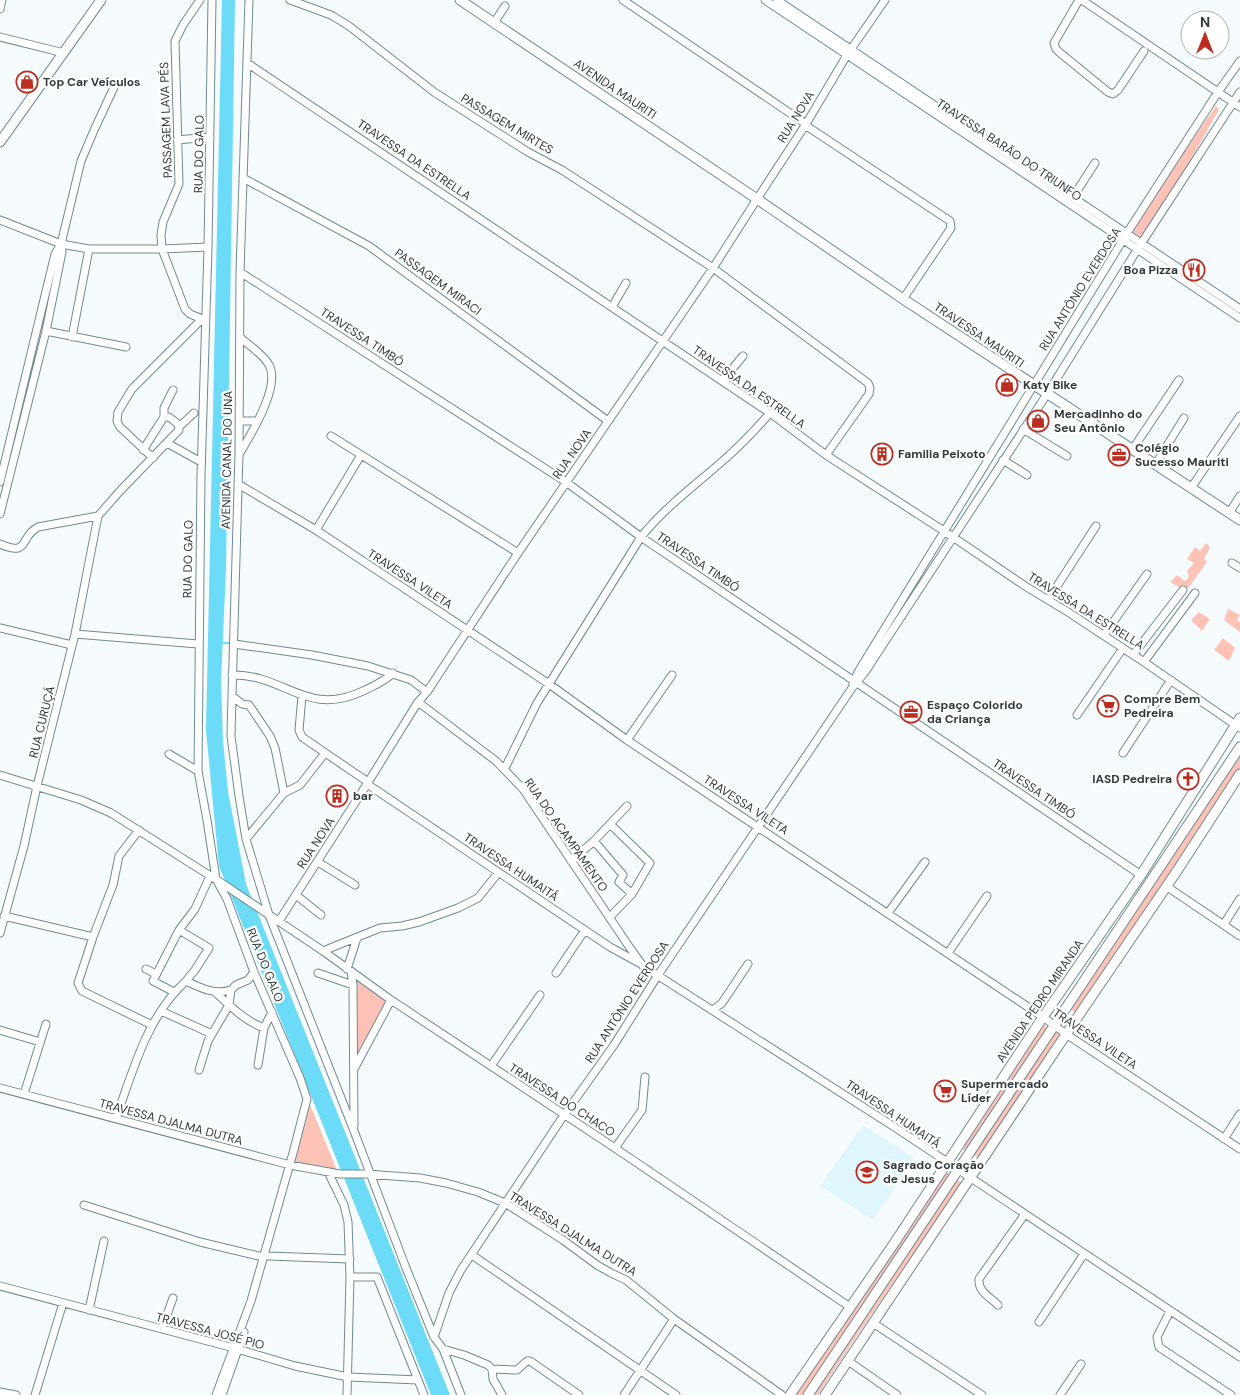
<svg xmlns="http://www.w3.org/2000/svg" width="1240" height="1395" font-family="'DM Sans',sans-serif">
	<style>
		.built { fill: #dff6fc }
		.green { fill: #fec2b7 }
		.water { fill: #6bdbf7 }
		.lines { fill: none; stroke-linecap: round; stroke-linejoin: round }
		.stream { stroke: #6bdbf7; stroke-width: 2 }
		.minor-casing { stroke: #708a92; stroke-width: 9 }
		.major-casing { stroke: #708a92; stroke-width: 11 }
		.minor { stroke: #fff; stroke-width: 7 }
		.major { stroke: #fff; stroke-width: 9 }
		.labels { text-anchor: middle; dominant-baseline: central; stroke-width: 4.5; stroke-linejoin: round; paint-order: stroke }
		.poi-label { font-size: 12px; font-weight: bold; fill: #2f3a3d; stroke: #fff; text-anchor: start }
		.street-label { font-size: 12px; fill: #2f3a3d; stroke: #fff }
	</style>
	<rect width="100%" height="100%" fill="#f6fcfe"/>
	<path class="built" d="M863 1125 914 1158 873 1220 820 1186Z"/>
	<path class="green" d="M1216 106 1219 110 1145 239 1129 230Z
		M1206 543 1210 547 1204 559 1207 562 1186 591 1170 582 1177 575 1185 581 1189 577 1187 571 1194 563 1187 559 1195 547 1200 551Z
		M1228 609 1240 615 1237 620 1240 622V632L1224 620Z
		M1199 612 1210 619 1202 631 1191 620Z
		M1223 638 1235 648 1229 661 1214 650Z
		M1240 751V768L1076 1013 1069 1009Z
		M353 976 389 997 353 1068Z
		M1042 1024 1050 1028 968 1152 960 1147Z
		M1055 1030 1061 1034 978 1157 972 1154Z
		M309 1102 338 1173 289 1166Z
		M944 1171 952 1176 803 1395H794Z
		M956 1179 962 1183C914 1254 864 1323 818 1395H810Z"/>
	<path class="water" d="M222 0H235L226 569 221 681 223 741 228 792 246 884 450 1395H431L219 866 206 730Z"/>
	<g class="lines">
		<path class="stream" d="M220 643H229"/>
		<g class="minor-casing">
			<path id="minor" d="M200 0 183 25 175 41 179 184 163 222 161 235 162 249 185 309 190 314 205 320
				M212 0 208 247 201 475 198 771 207 820 216 879 227 899 254 972 300 1078 307 1099 293 1153 251 1301 216 1395
				M249 0 240 272 239 454 232 696 231 736 239 796 246 839 269 915 354 1131 406 1268 434 1337 443 1349 461 1395
				M290 0 331 15 349 26 434 92 528 152 562 170 713 268 868 383 870 388 869 394 826 455
				M623 0 806 124
				M765 0 1240 318
				M777 0 1240 309
				M1079 0 1054 43 1056 49 1059 52 1108 92 1113 94 1118 90 1144 51
				M1082 0 1240 107
				M0 9 2 0
				M494 23 505 6
				M0 37 64 53
				M247 63 770 413 826 455 944 531 1025 586 1068 612 1144 662 1240 728
				M805 125 950 221 951 228 903 299
				M177 140 210 137
				M243 178 369 246 608 421
				M1073 197 1095 163
				M0 220 61 244 89 249H162L208 247
				M240 272 566 482 641 537 1141 875
				M612 307 626 283
				M46 331 126 347
				M72 337 89 249
				M722 381 743 356
				M164 417V408L173 390
				M239 421H256
				M180 426 194 413
				M1023 429 1067 456
				M331 436 518 553
				M167 443 201 462
				M1132 450 1179 380
				M240 453C251 434 281 386 269 365 264 355 250 346 241 338
				M153 458 120 427 117 421 118 412 132 389 202 319
				M1003 460 1027 475
				M1155 465 1184 418
				M0 482 55 254 61 244 81 161 95 128 116 83
				M238 484 316 530 549 684 627 740 1043 1017 1066 1034 1240 1149
				M1191 488 1240 416
				M1229 513 1240 496
				M0 514 46 331 62 252 61 244
				M316 530 361 455
				M0 544C30 557 19 537 38 527L98 516
				M1232 563 1240 568
				M1048 600 1096 526
				M0 628 72 645
				M75 634 198 644
				M1104 635 1147 574
				M234 644 312 655 368 666 411 680 427 692
				M1133 655 1183 590
				M1144 662 1195 593
				M232 675C285 674 306 718 363 691 375 685 384 682 393 673
				M853 684 858 672 1129 230 1218 92 1240 61
				M232 696 242 704 249 705 270 736 275 748 284 793
				M302 696 299 730 302 737 368 782
				M418 702 496 761 523 789 630 948 643 966 896 1128 1240 1357
				M1077 715 1123 648
				M627 740 672 675
				M1123 753 1171 680
				M169 754 198 771
				M505 768 537 703 641 537C666 506 697 484 726 458 742 444 756 429 770 413
				M0 775 81 800 111 813 220 882 323 951 391 1000 615 1148 850 1307
				M367 784 610 947 641 964
				M139 830 119 856 113 885 93 937 78 983 82 991 152 1025
				M246 839 284 793 300 785 325 753
				M594 841 623 875 619 882 632 894
				M571 861 594 841 627 806
				M318 862 355 885
				M1166 886 1240 936
				M296 895 321 915
				M888 913 925 862
				M4 916 93 937
				M610 917 632 894 650 863 610 824
				M279 921 367 784 418 702 427 692 518 553 713 268 757 199 806 124 847 55 885 0
				M1224 924 1240 899
				M179 930 209 948 195 970 186 981
				M0 933 24 846 37 786 75 634 98 516 120 491 179 430 178 424 169 417H164L143 450
				M323 951 380 928 402 926 419 922 458 908 478 898 498 873
				M948 953 987 896
				M146 969 156 974
				M347 969 357 938
				M351 972 353 985 354 1126
				M318 973 353 985
				M556 973 585 930
				M174 992 153 981 179 930 195 909 210 876
				M215 992C230 1006 245 1021 264 1028
				M713 1010 722 1003 748 964
				M161 1011 212 1034
				M0 1030 40 1042
				M258 1065 264 1028 272 1012
				M491 1066 540 995
				M354 1069 391 1000
				M199 1070 208 1041 229 1005 231 990 236 985 248 980 254 972
				M0 1088 290 1165 340 1174H367L420 1178 446 1183 478 1192 505 1203 563 1240 597 1265 611 1273 626 1280 674 1319 782 1395
				M24 1094 46 1024
				M116 1118C133 1071 147 1016 186 981 201 988 214 995 231 990
				M1224 1139 1240 1114
				M615 1148 642 1110 645 1077
				M328 1172 344 1205 348 1222 350 1277 347 1395
				M84 1205 200 1242 263 1257
				M472 1255 676 1395
				M268 1256 350 1259
				M350 1277H377L424 1395
				M0 1286 234 1348 295 1366 348 1377 418 1380
				M998 1305C990 1297 978 1292 979 1279L1025 1214
				M89 1310 104 1241
				M1170 1311 1157 1337 1159 1347 1231 1395
				M1039 1322 1084 1254
				M873 1323 982 1395
				M162 1329 173 1298
				M434 1337 449 1293 461 1270 564 1115 614 1045 658 975 852 688 865 672 1047 394 1137 250 1240 92
				M443 1349 464 1355 488 1365 492 1369 493 1379 502 1395
				M848 1361 897 1395
				M492 1369 517 1370 527 1361H530L579 1395
				M0 1392 16 1395
				M35 1395 63 1303
				M222 1395 244 1332
				M624 1395 674 1319
				M1060 1395 1081 1364"/>
		</g>
		<g class="major-casing">
			<path id="major" d="M460 0 757 199 903 299 1240 520
				M0 142 101 0
				M790 1395 895 1242 1043 1017 1141 875 1240 718
				M808 1395 1240 747
				M825 1395 1077 1018 1177 871 1240 774"/>
		</g>
		<use href="#minor" class="minor"/>
		<use href="#major" class="major"/>
	</g>
	<defs>
		<g id="shop-ring" transform="scale(1.125)"><circle r="9.5" fill="#fff" stroke="#bb2e21" stroke-width="1.5"/><path d="M-5-2.5h2.3a2.7 3.5 0 0 1 5.4 0H5L5.5 6h-11ZM-1.5-2.5h3a1.5 2.3 0 0 0-3 0Z" fill="#bb2e21"/></g>
		<g id="restaurant-ring" transform="scale(1.125)"><circle r="9.5" fill="#fff" stroke="#bb2e21" stroke-width="1.5"/><path d="M-5-6h1v4h1v-4h1v4h1v-4h1v5L-1.5 .5V6h-2V.5L-5-1ZM5-6V6H3V1.5H1.5Q1.5-4 5-6Z" fill="#bb2e21"/></g>
		<g id="building-ring" transform="scale(1.125)"><circle r="9.5" fill="#fff" stroke="#bb2e21" stroke-width="1.5"/><path d="M-4-6H4V6H1V3H-1V6H-4ZM-2.5-4.3h1.7v1.8h-1.7ZM.8-4.3h1.7v1.8H.8ZM-2.5-1h1.7V.8h-1.7ZM.8-1h1.7V.8H.8Z" fill="#bb2e21"/></g>
		<g id="office-ring" transform="scale(1.125)"><circle r="9.5" fill="#fff" stroke="#bb2e21" stroke-width="1.5"/><path d="M-6-3h4V-5.5h4V-3h4V5H-6ZM-1-4.5V-3h2v-1.5ZM-6 0V1H6V0Z" fill="#bb2e21"/></g>
		<g id="supermarket-ring" transform="scale(1.125)"><circle r="9.5" fill="#fff" stroke="#bb2e21" stroke-width="1.5"/><path d="M-6-5.5h2.5l.6 2H6L4.5 2H-2.5L-4.4-4H-6ZM-1.5 3.2a1.3 1.3 0 1 0 .1 0ZM3 3.2a1.3 1.3 0 1 0 .1 0Z" fill="#bb2e21"/></g>
		<g id="church-ring" transform="scale(1.125)"><circle r="9.5" fill="#fff" stroke="#bb2e21" stroke-width="1.5"/><path d="M-1.2-6h2.4v3.5h3.3v2.4h-3.3V6h-2.4V-.1h-3.3v-2.4h3.3Z" fill="#bb2e21"/></g>
		<g id="school-ring" transform="scale(1.125)"><circle r="9.5" fill="#fff" stroke="#bb2e21" stroke-width="1.5"/><path d="M0-5L7-2L0 1L-7-2ZM-4 1L0 2.5L4 1V4Q0 6-4 4Z" fill="#bb2e21"/></g>
	</defs>
	<g fill-rule="evenodd">
		<use href="#shop-ring" x="27" y="82"/>
		<use href="#restaurant-ring" x="1194" y="270"/>
		<use href="#shop-ring" x="1007" y="385"/>
		<use href="#shop-ring" x="1038" y="421"/>
		<use href="#building-ring" x="882" y="454"/>
		<use href="#office-ring" x="1119" y="455"/>
		<use href="#supermarket-ring" x="1108" y="706"/>
		<use href="#office-ring" x="911" y="712"/>
		<use href="#church-ring" x="1188" y="779"/>
		<use href="#building-ring" x="337" y="796"/>
		<use href="#supermarket-ring" x="945" y="1091"/>
		<use href="#school-ring" x="867" y="1172"/>
	</g>
	<g class="labels">
		<g class="poi-label">
			<text x="43" y="82">Top Car Veículos</text>
			<text x="1178" y="270" text-anchor="end">Boa Pizza</text>
			<text x="1023" y="385">Katy Bike</text>
			<text x="1054" y="414">Mercadinho do<tspan x="1054" dy="14">Seu Antônio</tspan></text>
			<text x="1135" y="448">Colégio<tspan x="1135" dy="14">Sucesso Mauriti</tspan></text>
			<text x="898" y="454">Familia Peixoto</text>
			<text x="1124" y="699">Compre Bem<tspan x="1124" dy="14">Pedreira</tspan></text>
			<text x="927" y="705">Espaço Colorido<tspan x="927" dy="14">da Criança</tspan></text>
			<text x="1172" y="779" text-anchor="end">IASD Pedreira</text>
			<text x="353" y="796">bar</text>
			<text x="961" y="1084">Supermercado<tspan x="961" dy="14">Líder</tspan></text>
			<text x="883" y="1165">Sagrado Coração<tspan x="883" dy="14">de Jesus</tspan></text>
		</g>
		<g class="street-label">
			<text transform="translate(615 89) rotate(34)">AVENIDA MAURITI</text>
			<text transform="translate(796 117) rotate(-58)">RUA NOVA</text>
			<text transform="translate(166 120) rotate(-92)">PASSAGEM LAVA PÉS</text>
			<text transform="translate(507 124) rotate(31)">PASSAGEM MIRTES</text>
			<text transform="translate(1009 150) rotate(34)">TRAVESSA BARÃO DO TRIUNFO</text>
			<text transform="translate(199 154) rotate(-89)">RUA DO GALO</text>
			<text transform="translate(414 160) rotate(34)">TRAVESSA DA ESTRELLA</text>
			<text transform="translate(438 282) rotate(36)">PASSAGEM MIRACI</text>
			<text transform="translate(1080 289) rotate(-58)">RUA ANTÔNIO EVERDOSA</text>
			<text transform="translate(979 335) rotate(34)">TRAVESSA MAURITI</text>
			<text transform="translate(362 337) rotate(33)">TRAVESSA TIMBÓ</text>
			<text transform="translate(749 387) rotate(35)">TRAVESSA DA ESTRELLA</text>
			<text transform="translate(572 454) rotate(-55)">RUA NOVA</text>
			<text transform="translate(227 460) rotate(-89)">AVENIDA CANAL DO UNA</text>
			<text transform="translate(188 559) rotate(-89)">RUA DO GALO</text>
			<text transform="translate(698 562) rotate(34)">TRAVESSA TIMBÓ</text>
			<text transform="translate(410 579) rotate(33)">TRAVESSA VILETA</text>
			<text transform="translate(1086 611) rotate(32)">TRAVESSA DA ESTRELLA</text>
			<text transform="translate(42 722) rotate(-76)">RUA CURUÇÁ</text>
			<text transform="translate(1034 789) rotate(34)">TRAVESSA TIMBÓ</text>
			<text transform="translate(746 805) rotate(33)">TRAVESSA VILETA</text>
			<text transform="translate(566 835) rotate(55)">RUA DO ACAMPAMENTO</text>
			<text transform="translate(316 843) rotate(-57)">RUA NOVA</text>
			<text transform="translate(511 867) rotate(34)">TRAVESSA HUMAITÁ</text>
			<text transform="translate(265 965) rotate(68)">RUA DO GALO</text>
			<text transform="translate(1040 1001) rotate(-56)">AVENIDA PEDRO MIRANDA</text>
			<text transform="translate(627 1002) rotate(-57)">RUA ANTÔNIO EVERDOSA</text>
			<text transform="translate(1095 1039) rotate(34)">TRAVESSA VILETA</text>
			<text transform="translate(562 1100) rotate(33)">TRAVESSA DO CHACO</text>
			<text transform="translate(893 1114) rotate(34)">TRAVESSA HUMAITÁ</text>
			<text transform="translate(171 1122) rotate(15)">TRAVESSA DJALMA DUTRA</text>
			<text transform="translate(573 1234) rotate(32)">TRAVESSA DJALMA DUTRA</text>
			<text transform="translate(210 1331) rotate(15)">TRAVESSA JOSÉ PIO</text>
		</g>
	</g>
	<g transform="translate(1205 35)"><circle r="24" fill="#ffffff" stroke="#acb0b1"/>
	<path d="M0-4L9 19L0 12L-9 19Z" fill="#bb2e21"/>
	<text y="-8" font-size="14" font-weight="bold" text-anchor="middle" fill="#2f3a3d">N</text>
	</g>
</svg>
